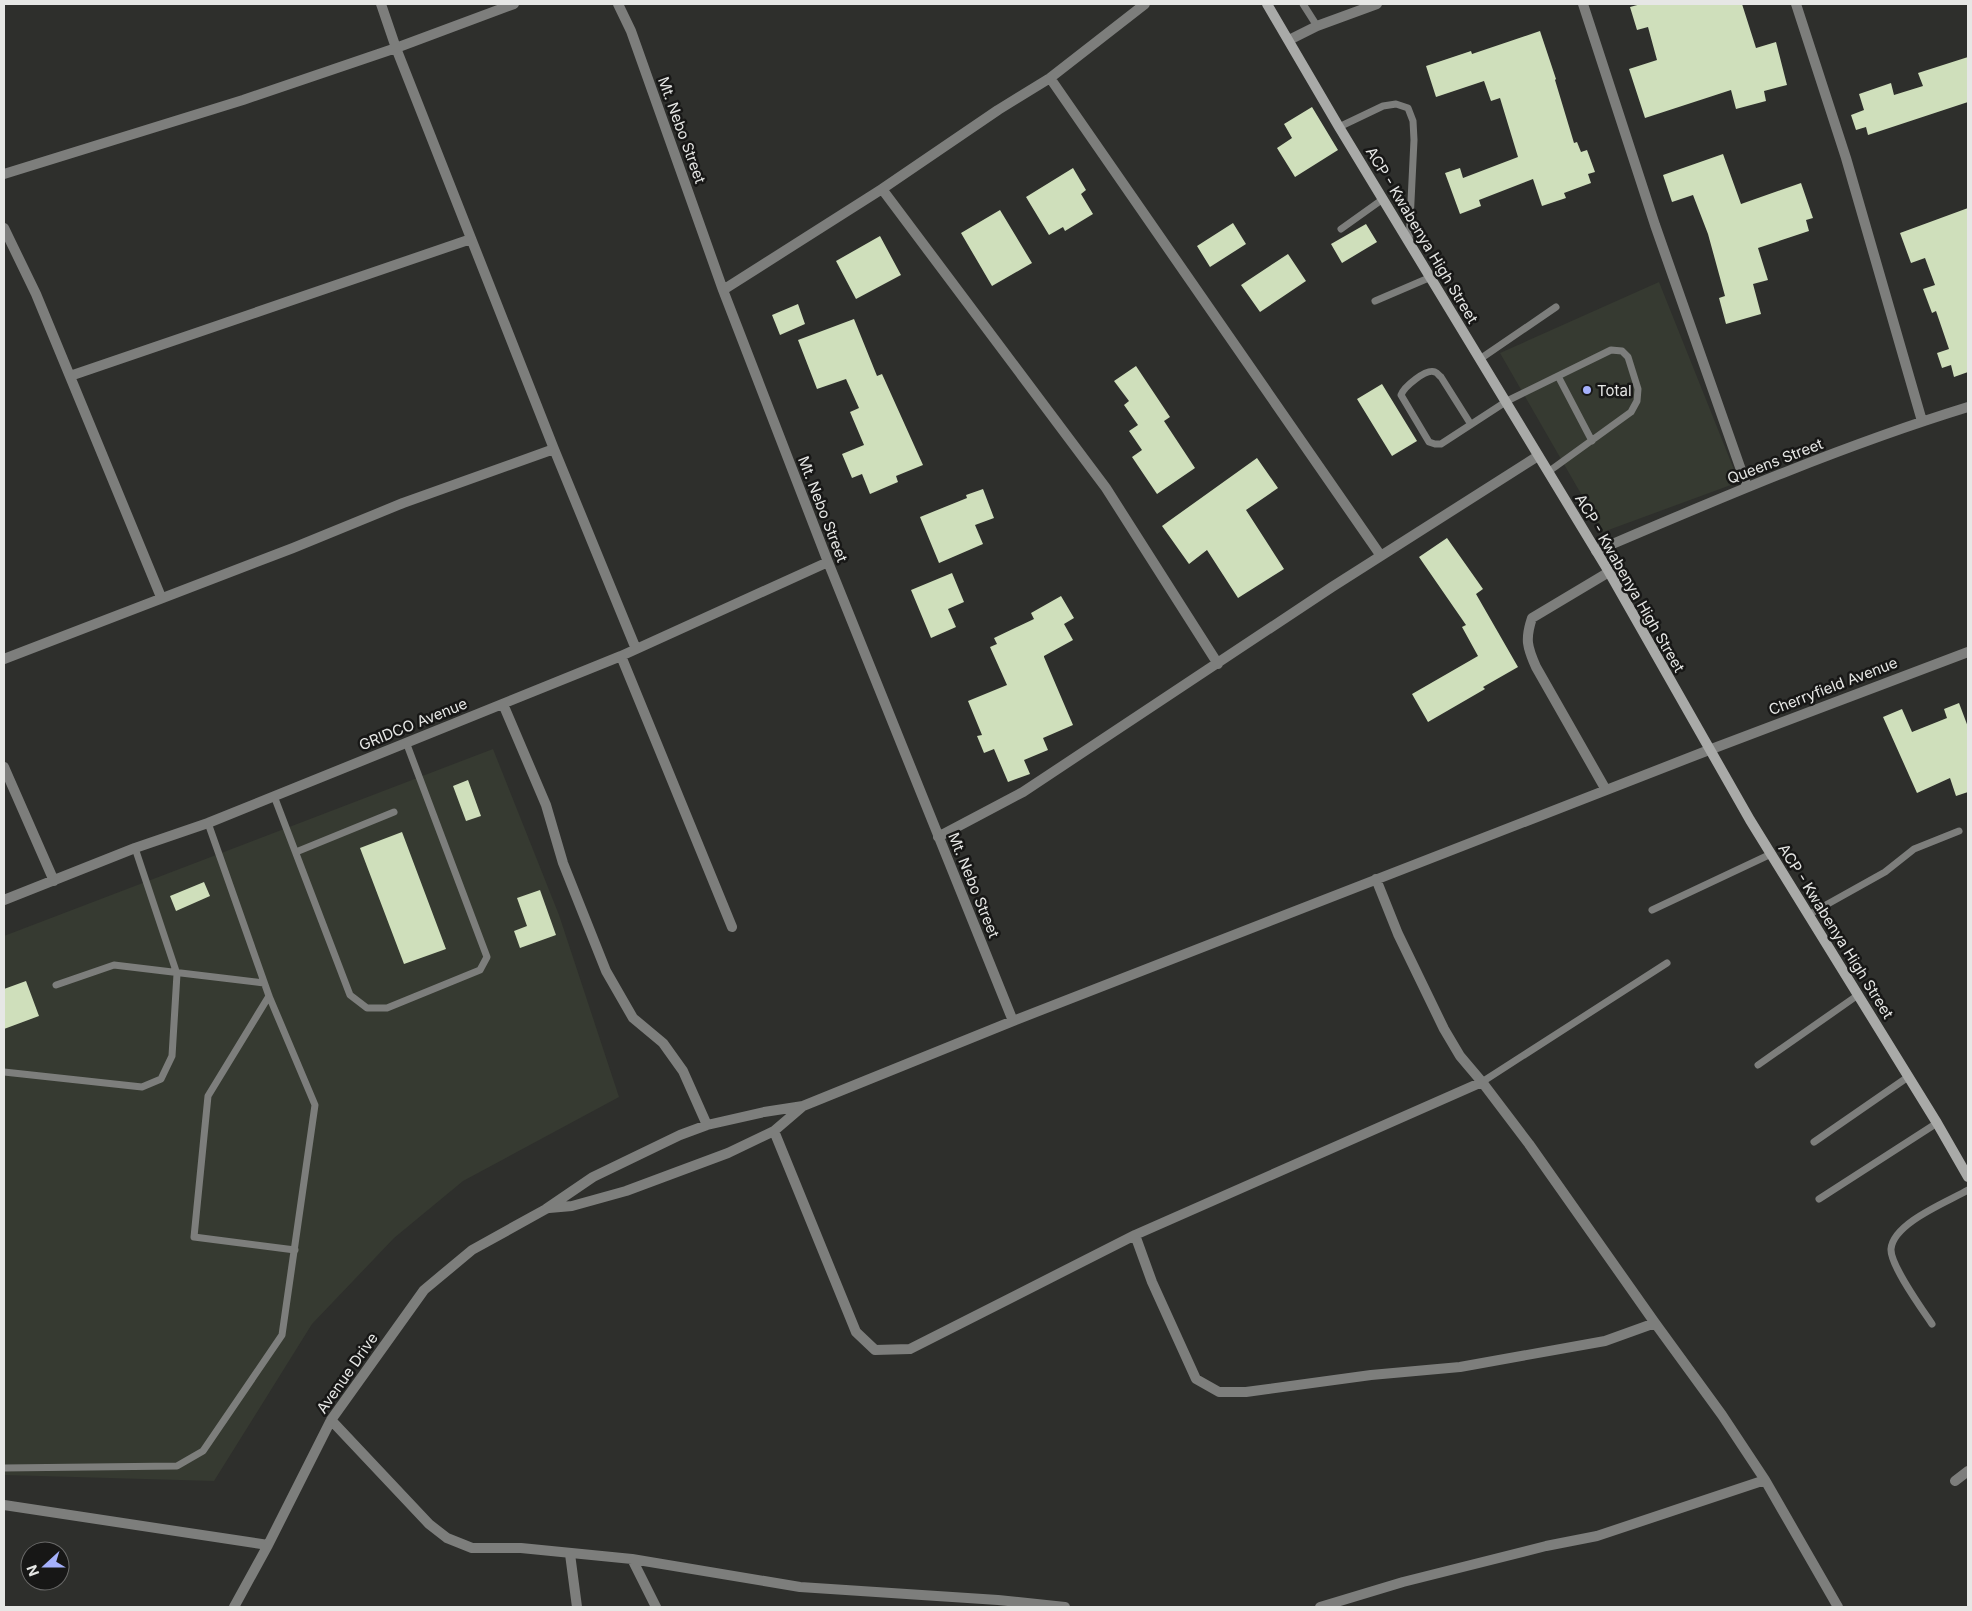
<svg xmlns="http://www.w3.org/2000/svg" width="1972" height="1611" font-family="Inter,sans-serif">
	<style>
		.built { fill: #363a31 }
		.building { fill: #cfdfbb }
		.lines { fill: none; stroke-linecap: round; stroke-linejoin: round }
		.lane { stroke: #7d7e7c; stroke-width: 7 }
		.street { stroke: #7d7e7c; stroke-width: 10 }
		.secondary { stroke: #a9aaa8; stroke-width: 10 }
		.poi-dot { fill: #a5b1fc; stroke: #171716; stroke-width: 2 }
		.labels { text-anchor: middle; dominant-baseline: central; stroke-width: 5; stroke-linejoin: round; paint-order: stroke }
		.street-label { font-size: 15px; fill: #e6e7e5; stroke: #171716 }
		.poi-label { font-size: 15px; fill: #e6e7e5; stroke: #171716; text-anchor: start }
	</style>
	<rect width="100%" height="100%" fill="#2e2f2c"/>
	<path class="built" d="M1659 282 1739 482 1603 532 1500 353Z
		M493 749 559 915 619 1097 463 1181 394 1238 312 1324 214 1481 4 1475V936Z"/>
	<path class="building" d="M1641 4H1742L1756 48 1776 42 1787 85 1764 91 1766 101 1736 109 1731 90 1645 118 1629 69 1657 60 1648 27 1637 30 1630 7Z
		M1540 31 1556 79 1555 80 1574 143 1577 142 1581 152 1587 150 1595 172 1588 174 1591 183 1564 193 1566 198 1542 206 1533 179 1479 200 1481 206 1460 214 1445 173 1460 168 1463 178 1518 157 1500 98 1491 101 1484 81 1436 97 1426 66 1471 51 1472 54Z
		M1968 57V102L1868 135 1866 127 1856 130 1851 115 1864 110 1859 94 1891 83 1894 95 1923 86 1918 73Z
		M1312 107 1338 150 1295 177 1277 148 1292 138 1284 124Z
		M1723 154 1741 204 1801 183 1813 218 1806 220 1809 231 1758 248 1768 280 1753 284 1761 314 1726 324 1719 298 1725 296 1708 234 1693 195 1672 202 1663 175Z
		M1073 168 1086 190 1081 194 1093 214 1065 231 1063 227 1049 235 1026 197Z
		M1968 208V372L1954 377 1951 365 1942 368 1937 353 1949 349 1936 311 1932 313 1923 289 1935 285 1925 258 1911 263 1900 233Z
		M1000 210 1032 263 992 286 961 233Z
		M1233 223 1246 244 1210 267 1197 246Z
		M1366 224 1377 242 1342 263 1331 244Z
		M880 236 901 275 856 299 836 261Z
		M1288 254 1306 281 1260 312 1241 285Z
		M798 304 805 324 780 335 772 315Z
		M854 319 877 376 882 374 923 465 896 476 898 482 870 494 862 474 852 478 842 454 864 445 850 412 859 408 846 379 817 389 798 340Z
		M1136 366 1170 417 1164 421 1195 468 1157 494 1132 457 1142 450 1129 431 1138 425 1124 405 1129 401 1114 381Z
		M1382 384 1417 441 1392 456 1357 399Z
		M1257 458 1278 488 1246 510 1284 569 1238 598 1207 550 1189 564 1162 526Z
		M983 489 994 518 975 525 983 544 939 563 920 517 967 498 966 495Z
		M1447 538 1483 589 1476 594 1518 667 1483 687 1485 689 1428 722 1412 694 1478 656 1462 627 1466 625 1419 557Z
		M952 573 964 602 948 609 956 627 931 638 911 590Z
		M1061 596 1074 618 1064 624 1073 640 1044 656V657L1073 725 1043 738 1048 750 1024 760 1030 774 1008 782 994 749 984 753 977 736 982 735 968 701 1007 685 990 647 997 644 994 638 1034 619 1031 613Z
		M1959 703 1968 727V792L1956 796 1950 778 1917 793 1883 717 1902 709 1912 732 1947 718 1944 709Z
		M468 780 481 816 466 821 453 786Z
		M402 832 446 949 404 964 360 848Z
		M204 882 210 896 176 911 170 896Z
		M540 890 556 935 520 948 514 931 527 926 517 898Z
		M26 981 39 1016 4 1029V989Z"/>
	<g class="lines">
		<path class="lane" d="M1303 4 1317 26
			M1339 127 1383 106 1396 104 1408 108 1413 121 1414 140 1409 242
			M1341 229 1383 199
			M1375 301 1431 277
			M1480 359 1556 307
			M1558 376 1592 441
			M1470 423 1441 377C1439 376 1438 373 1435 372 1426 368 1404 387 1401 395L1429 442 1435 444H1441L1507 401 1611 350 1622 351 1628 357 1638 389 1637 401 1631 412 1548 472
			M274 796 350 995 367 1008H387L480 970 487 957 406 742
			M296 852 394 812
			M1652 910 1771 854
			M1808 915 1885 872 1914 849 1959 831
			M56 985 114 965 264 983
			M269 996 208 1096 194 1237 295 1250
			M1758 1065 1858 995
			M4 1072 142 1087 161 1079 172 1056 177 974 135 848
			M1482 1082 1667 963
			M1814 1142 1908 1077
			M1819 1199 1937 1123
			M1932 1324C1922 1309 1890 1265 1891 1249 1893 1223 1947 1202 1968 1190
			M4 1468 177 1466 203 1451 282 1335 315 1105 269 996 208 823"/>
		<path class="street" d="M381 4 396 48 554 449 636 649
			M618 4 631 31 723 290 828 562 1013 1021
			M1583 4 1655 225 1747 487
			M1796 4 1846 158 1922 421
			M1289 40 1317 26 1377 4
			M1050 78 1381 556
			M4 174 243 100 396 48 514 4
			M882 189 1106 488 1218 664
			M4 228 36 294 161 597
			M723 290 882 189 998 110 1050 78 1145 4
			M70 376 471 239
			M1596 551C1718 499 1841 446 1968 407
			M621 656 732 927
			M4 659 293 548 403 503 554 449
			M503 704 546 805 563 863 606 971 633 1018 663 1043 683 1071 707 1125
			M4 767 54 881
			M1606 790 1536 667C1527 647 1525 639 1532 618L1609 572
			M938 837 1023 792 1332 587 1538 456
			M1376 879 1398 934 1444 1029 1460 1056 1482 1082 1529 1144 1655 1323 1722 1415 1765 1480 1838 1607
			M4 900 135 848 208 823 621 656 828 562
			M774 1131 856 1332 875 1350 910 1349 1135 1235 1482 1082
			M549 1208 572 1206 626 1191 728 1153 774 1131 802 1107
			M1135 1235 1152 1282 1196 1379 1219 1392H1246L1371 1375 1460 1367 1605 1341 1655 1323
			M331 1420 429 1524 447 1538 472 1548H521L632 1559 800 1587 998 1600 1065 1607
			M1955 1481 1968 1471
			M4 1505 268 1545
			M570 1554 577 1607
			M632 1559 656 1607
			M234 1607 268 1545 331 1420 424 1290 472 1250 546 1209 593 1177 680 1135 707 1125 764 1112 803 1106 1013 1021 1709 750 1968 652
			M1320 1607 1403 1582 1546 1546 1597 1536 1765 1480"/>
		<path class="secondary" d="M1267 4 1339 127 1609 572 1750 820 1937 1123 1968 1177"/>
	</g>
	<circle class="poi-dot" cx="1587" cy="390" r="5"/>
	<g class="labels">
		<g class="street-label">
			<text transform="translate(682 130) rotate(70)">Mt. Nebo Street</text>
			<text transform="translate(1422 235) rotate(59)">ACP - Kwabenya High Street</text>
			<text transform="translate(1775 461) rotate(-21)">Queens Street</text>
			<text transform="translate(823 509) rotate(69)">Mt. Nebo Street</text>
			<text transform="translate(1630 583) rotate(60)">ACP - Kwabenya High Street</text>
			<text transform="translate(1833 686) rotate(-21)">Cherryfield Avenue</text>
			<text transform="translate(413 724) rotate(-22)">GRIDCO Avenue</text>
			<text transform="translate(974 885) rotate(68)">Mt. Nebo Street</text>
			<text transform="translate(1836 931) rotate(58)">ACP - Kwabenya High Street</text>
			<text transform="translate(347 1373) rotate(-55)">Avenue Drive</text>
		</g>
		<g class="poi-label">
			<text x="1597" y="390">Total</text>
		</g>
	</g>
	<rect width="1972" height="1611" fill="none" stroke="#e6e7e5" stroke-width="10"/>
	<g transform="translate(45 1566) rotate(249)"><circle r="24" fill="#171716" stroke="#6a6a69"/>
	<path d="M0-4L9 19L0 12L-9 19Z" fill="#a5b1fc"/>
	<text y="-8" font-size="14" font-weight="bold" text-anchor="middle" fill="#e6e7e5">N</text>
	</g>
</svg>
